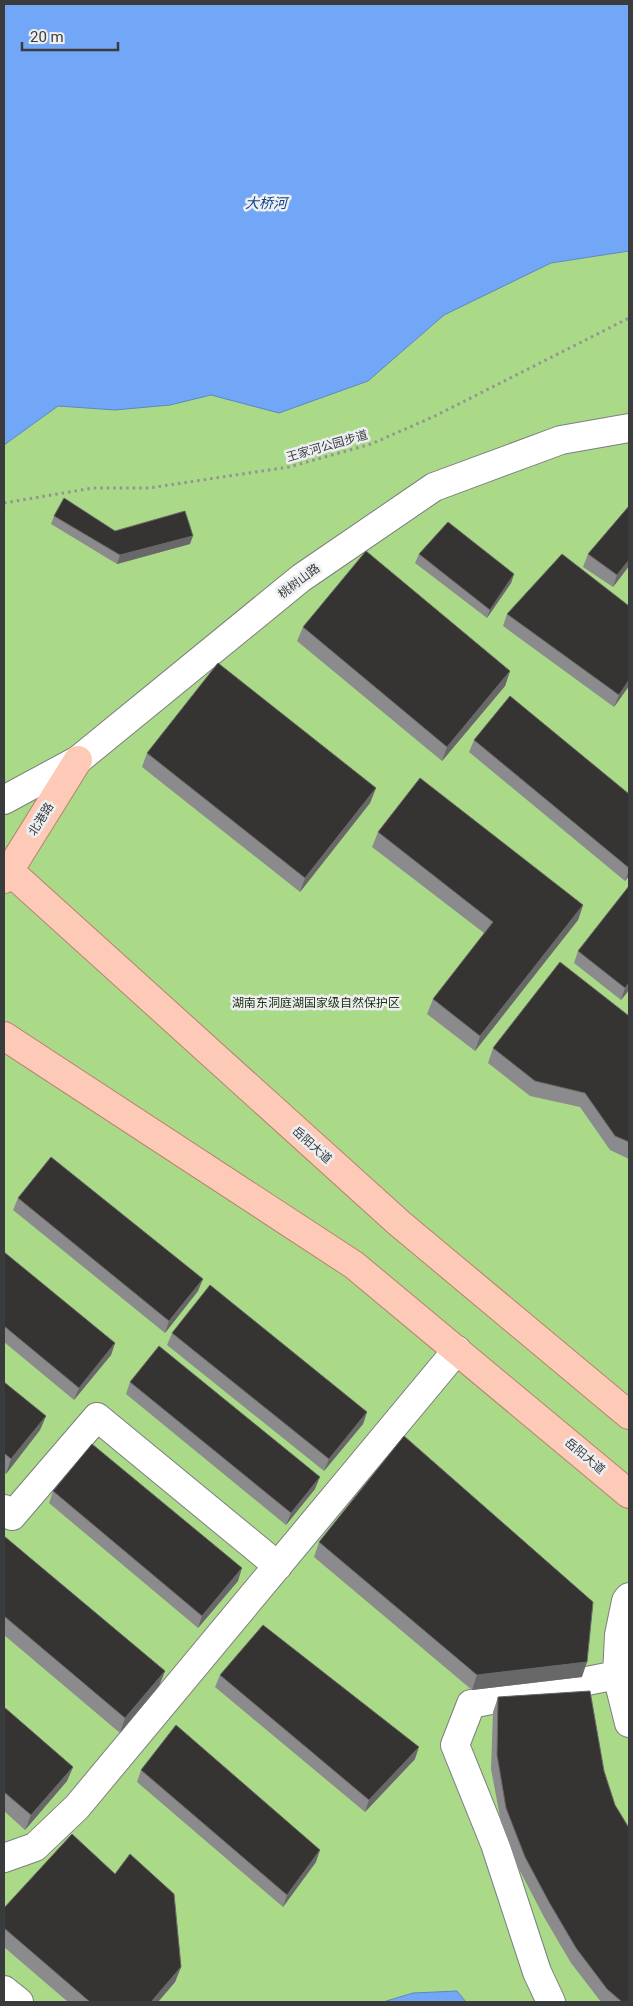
<svg xmlns="http://www.w3.org/2000/svg" width="633" height="2006" font-family="Roboto,'Noto Sans SC',sans-serif">
	<style>
		.green { fill: #aada87 }
		.water { fill: #71a7f6; stroke: #6087be }
		.lines { fill: none; stroke-linecap: round; stroke-linejoin: round }
		.minor-casing { stroke: #7c7e80; stroke-width: 30 }
		.major-casing { stroke: #b7816d; stroke-width: 30 }
		.path { stroke: #939496; stroke-width: 3; stroke-dasharray: 2.5 4; stroke-linecap: butt }
		.minor { stroke: #fff; stroke-width: 28 }
		.major { stroke: #fdcab8; stroke-width: 28 }
		.wall { fill: #8b8a8c }
		.shaded-wall { fill: #696868 }
		.building { fill: #363433; stroke: #696868 }
		.labels { text-anchor: middle; dominant-baseline: central; stroke-width: 5; stroke-linejoin: round; paint-order: stroke }
		.street-label { font-size: 12px; fill: #3a3b3c; stroke: #edeef1 }
		.park-label { font-size: 12px; fill: #213410; stroke: #edeef1 }
		.water-label { font-size: 14px; font-style: italic; fill: #0e4287; stroke: #edeef1 }
	</style>
	<rect width="100%" height="100%" fill="#e0e1e4"/>
	<path class="green" d="M4 4H629V2002H4Z"/>
	<path class="water" d="M4 4H629V251L551 263 444 315 368 381 279 413 211 395 170 405 115 410 58 406 4 445Z
		M457 1991 466 2002H383L413 1993Z"/>
	<g class="lines">
		<g class="minor-casing">
			<path id="minor" d="M4 800 78 760 301 578 434 487 561 440 629 428
				M4 1509 12 1516 97 1417 278 1566
				M617 1675 629 1723
				M4 1858 35 1847 77 1807 457 1350
				M4 1990 19 2002
				M551 2002 537 1972 495 1844 455 1745 471 1704 617 1675 619 1635 626 1601 629 1597"/>
		</g>
		<g class="major-casing">
			<path id="major" d="M4 866 399 1223 629 1415
				M4 879 78 760
				M4 1036 354 1265 629 1494"/>
		</g>
		<path class="path" d="M4 503 93 488H149L289 467 371 444 435 416 629 318"/>
		<use href="#minor" class="minor"/>
		<use href="#major" class="major"/>
	</g>
	<path class="wall" d="M629 506V566L613 587 583 567 588 554Z
		M54 516 115 531 190 544 117 564 51 524Z
		M419 554 514 574 511 583 487 618 415 563Z
		M507 614 629 686 614 707 503 626Z
		M303 627 510 671 505 686 442 761 297 641Z
		M474 740 629 794V876L625 881 469 752Z
		M147 753 376 788 370 803 300 892 142 767Z
		M378 832 583 905 578 920 475 1051 427 1014 433 999 484 933 372 847Z
		M629 886V990L621 1000 574 963 578 951Z
		M629 1016V1159L610 1150 580 1107 530 1096 488 1063 493 1048Z
		M18 1198 198 1291 165 1333 13 1210Z
		M4 1252 115 1343 111 1355 74 1400 4 1342Z
		M172 1333 367 1412 363 1424 324 1471 167 1345Z
		M4 1382 46 1416 40 1430 6 1474 4 1472Z
		M130 1382 315 1489 286 1525 126 1394Z
		M53 1491 238 1581 198 1628 49 1503Z
		M4 1536 165 1671 159 1686 120 1733 4 1635Z
		M319 1542 582 1677 472 1690 314 1557Z
		M220 1675 415 1759 365 1812 215 1687Z
		M498 1697 629 2002H601L571 1963 544 1917 520 1871 501 1822 491 1769 493 1712Z
		M4 1707 73 1767 67 1781 25 1830 4 1811Z
		M141 1770 316 1862 283 1907 137 1782Z
		M4 1908 181 1967 175 1982 158 2002H68L4 1947Z"/>
	<path class="shaded-wall" d="M193 536 190 544 117 564 120 555Z
		M629 560V566L613 587 617 575Z
		M514 574 511 583 487 618 490 610Z
		M510 671 505 686 442 761 447 747Z
		M629 680V686L614 707 619 695Z
		M376 788 370 803 300 892 305 878Z
		M629 870V876L625 881Z
		M583 905 578 920 475 1051 480 1036Z
		M629 983V990L621 1000 625 988Z
		M203 1279 198 1291 165 1333 169 1321Z
		M115 1343 111 1355 74 1400 79 1388Z
		M367 1412 363 1424 324 1471 329 1459Z
		M46 1416 40 1430 6 1474 11 1459Z
		M320 1477 315 1489 286 1525 291 1513Z
		M242 1568 238 1581 198 1628 202 1616Z
		M587 1662 582 1677 472 1690 477 1675Z
		M165 1671 159 1686 120 1733 125 1718Z
		M419 1747 415 1759 365 1812 369 1800Z
		M73 1767 67 1781 25 1830 31 1815Z
		M320 1850 316 1862 283 1907 287 1895Z
		M181 1967 175 1982 158 2002H151Z"/>
	<path class="building" d="M64 498 115 531 185 511 193 536 120 555 54 516Z
		M629 506V560L617 575 588 554Z
		M448 522 514 574 490 610 419 554Z
		M366 551 510 671 447 747 303 627Z
		M562 554 629 606V680L619 695 507 614Z
		M218 663 376 788 305 878 147 753Z
		M510 696 629 794V868L474 740Z
		M420 778 583 905 480 1036 433 999 493 922 378 832Z
		M629 886V983L625 988 578 951Z
		M560 962 629 1016V1142L615 1136 585 1093 535 1081 493 1048Z
		M51 1157 203 1279 169 1321 18 1198Z
		M4 1252 115 1343 79 1388 4 1326Z
		M210 1285 367 1412 329 1459 172 1333Z
		M159 1346 320 1477 291 1513 130 1382Z
		M4 1382 46 1416 11 1459 4 1453Z
		M404 1436 593 1602 587 1662 477 1675 319 1542Z
		M92 1444 242 1568 202 1616 53 1491Z
		M4 1536 165 1671 125 1718 4 1616Z
		M263 1625 419 1747 369 1800 220 1675Z
		M590 1691 604 1771 615 1805 629 1828V2002H622L607 1989 576 1948 549 1902 525 1857 506 1808 497 1755 498 1697Z
		M4 1707 73 1767 31 1815 4 1792Z
		M176 1725 320 1850 287 1895 141 1770Z
		M72 1834 115 1874 130 1854 174 1894 181 1967 151 2002H90L4 1928V1908Z"/>
	<g class="labels">
		<g class="street-label">
			<text transform="translate(327 446) rotate(-16)">王家河公园步道</text>
			<text transform="translate(299 581) rotate(-37)">桃树山路</text>
			<text transform="translate(41 819) rotate(-58)">北港路</text>
			<text transform="translate(312 1145) rotate(42)">岳阳大道</text>
			<text transform="translate(585 1456) rotate(40)">岳阳大道</text>
		</g>
		<g class="park-label">
			<text x="316" y="1003">湖南东洞庭湖国家级自然保护区</text>
		</g>
		<g class="water-label">
			<text x="266" y="203">大桥河</text>
		</g>
	</g>
	<rect width="633" height="2006" fill="none" stroke="#3a3b3c" stroke-width="10"/>
	<path d="M22 42v8h96v-8" fill="none" stroke="#3a3b3c" stroke-width="2.5"/>
	<text x="30" y="42" font-size="15" fill="#3a3b3c" stroke="#edeef1" stroke-width="4" paint-order="stroke">20 m</text>
</svg>
